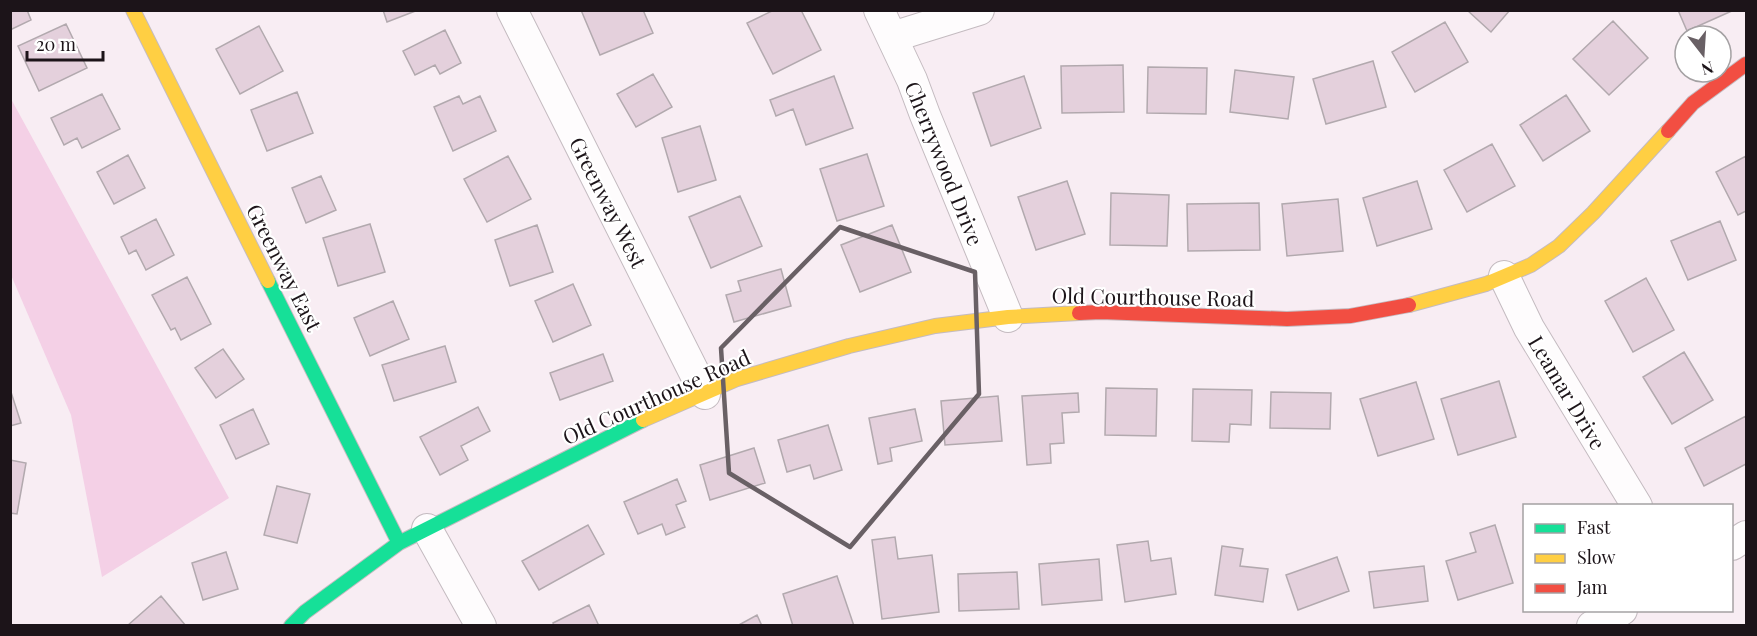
<svg xmlns="http://www.w3.org/2000/svg" width="1757" height="636" font-family="'Playfair Display',serif">
	<style>
		.green { fill: #f4d0e6 }
		.building { fill: #e4d0dc; stroke: #b2a9ae; stroke-width: 1.5 }
		.lines { fill: none; stroke-linecap: round; stroke-linejoin: round }
		.street-casing { stroke: #c4bbc0; stroke-width: 32 }
		.fast-casing { stroke: #c4bbc0; stroke-width: 16 }
		.slow-casing { stroke: #c4bbc0; stroke-width: 16 }
		.jam-casing { stroke: #c4bbc0; stroke-width: 16 }
		.street { stroke: #fefcfd; stroke-width: 30 }
		.fast { stroke: #16e098; stroke-width: 14 }
		.slow { stroke: #ffcf43; stroke-width: 14 }
		.jam { stroke: #f24e42; stroke-width: 14 }
		.marked { fill: none; stroke: #696065; stroke-width: 4.5; stroke-linejoin: round }
		.labels { text-anchor: middle; dominant-baseline: central; stroke-width: 4.5; stroke-linejoin: round; paint-order: stroke }
		.street-label { font-size: 21px; fill: #1c1419; stroke: #fff }
	</style>
	<rect width="100%" height="100%" fill="#f8edf3"/>
	<path class="green" d="M10 97 229 498 102 577 71 415 11 275Z"/>
	<path class="building" d="M10 10H27L31 20 10 30Z
		M383 10H418L387 22Z
		M581 10H643L653 33 600 55Z
		M774 10H801L821 50 773 74 747 23Z
		M1467 10H1510L1491 32Z
		M1678 10H1734L1687 31Z
		M1613 21 1648 58 1609 95 1573 59Z
		M1445 22 1468 62 1415 92 1392 52Z
		M66 24 87 68 39 91 18 46Z
		M259 26 283 71 240 94 216 49Z
		M445 30 461 63 440 74 435 65 415 75 403 51Z
		M1373 61 1386 107 1326 124 1313 79Z
		M1123 65 1124 112 1062 113 1061 66Z
		M1148 67 1207 68 1206 114 1147 113Z
		M1235 70 1294 77 1288 119 1230 112Z
		M653 74 672 107 636 127 617 94Z
		M834 76 853 128 806 145 793 109 776 116 770 100Z
		M1024 76 1041 128 991 146 973 93Z
		M297 92 313 133 267 151 251 110Z
		M102 94 120 129 82 148 77 138 64 145 51 118Z
		M1566 95 1590 131 1543 161 1520 125Z
		M459 96 463 104 480 96 496 131 453 151 434 107Z
		M700 126 716 180 678 192 662 138Z
		M1492 144 1515 186 1467 212 1444 170Z
		M867 154 884 206 837 221 820 169Z
		M128 155 145 188 114 204 97 172Z
		M508 156 531 199 487 222 464 179Z
		M1746 156V211L1738 215 1716 172Z
		M321 176 336 210 306 223 292 188Z
		M1067 181 1085 234 1036 250 1018 197Z
		M1417 181 1432 229 1377 246 1363 198Z
		M1111 193 1169 195 1167 246 1110 245Z
		M740 196 762 246 711 268 689 217Z
		M1338 199 1343 251 1287 256 1282 204Z
		M1259 203 1260 250 1188 251 1187 204Z
		M156 219 174 255 146 270 136 250 129 254 121 237Z
		M1720 221 1736 260 1688 280 1671 241Z
		M370 224 385 272 338 286 323 238Z
		M537 225 553 272 510 286 495 240Z
		M892 225 911 272 860 292 841 245Z
		M781 269 791 306 734 322 726 295 741 291 738 281Z
		M187 277 211 324 181 340 175 328 171 330 152 295Z
		M1646 278 1674 330 1633 352 1605 301Z
		M573 284 591 325 553 342 535 301Z
		M393 301 409 339 370 356 354 318Z
		M445 346 456 382 394 401 382 365Z
		M223 349 244 379 216 398 195 368Z
		M1684 352 1713 400 1672 424 1643 377Z
		M603 354 613 381 560 400 550 373Z
		M1499 381 1516 437 1458 455 1441 399Z
		M1416 382 1434 439 1378 456 1360 399Z
		M1106 388 1157 389 1156 436 1105 435Z
		M10 389 21 423 10 426Z
		M1193 389 1252 390 1251 425 1230 424 1229 442 1192 441Z
		M1271 392 1331 393 1330 429 1270 428Z
		M1078 393 1079 412 1062 413 1064 443 1050 444 1051 463 1027 465 1022 396Z
		M998 396 1002 441 945 445 941 401Z
		M478 407 490 431 461 446 468 460 440 475 420 437Z
		M253 409 269 444 236 459 220 425Z
		M915 409 922 441 890 448 892 461 878 464 869 418Z
		M1746 416V464L1704 486 1685 448Z
		M828 425 842 470 814 479 810 465 787 472 778 440Z
		M754 448 765 483 710 500 700 465Z
		M10 460 26 463 17 514 10 513Z
		M677 479 686 501 676 505 685 527 666 535 662 524 638 534 624 502Z
		M277 486 310 494 297 543 264 535Z
		M588 525 604 554 539 590 522 561Z
		M1495 525 1513 583 1458 600 1446 561 1476 552 1470 533Z
		M895 537 898 559 932 555 939 612 882 619 872 540Z
		M1148 541 1151 561 1171 558 1176 594 1125 602 1117 545Z
		M1222 546 1243 549 1240 566 1268 569 1263 602 1215 595Z
		M226 552 238 589 203 600 192 563Z
		M1337 557 1349 591 1298 610 1286 575Z
		M1099 559 1102 600 1042 605 1039 564Z
		M1424 566 1428 601 1374 608 1369 572Z
		M1017 572 1019 609 959 611 958 574Z
		M837 576 854 626H793L783 594Z
		M161 596 186 626H127Z
		M589 605 599 626H554L553 623Z
		M757 615 762 626H737Z"/>
	<g class="lines">
		<g class="street-casing">
			<path id="street" d="M512 10 705 394
				M879 10 912 80 925 115 1008 317
				M892 37 979 10
				M1504 276 1529 328 1637 506
				M427 529 481 626
				M1732 545 1746 536
				M1592 626 1622 610"/>
		</g>
		<g class="fast-casing">
			<path id="fast" d="M268 281 399 543
				M291 626 305 612 399 543 643 420"/>
		</g>
		<g class="slow-casing">
			<path id="slow" d="M133 10 268 281
				M1409 305 1486 284 1531 265 1559 246 1593 213 1668 131
				M643 420 737 379 849 346 935 326 1008 317 1079 313"/>
		</g>
		<g class="jam-casing">
			<path id="jam" d="M1668 131 1693 103 1746 64
				M1079 313 1101 312 1287 319 1350 316 1409 305"/>
		</g>
		<use href="#street" class="street"/>
		<use href="#fast" class="fast"/>
		<use href="#slow" class="slow"/>
		<use href="#jam" class="jam"/>
	</g>
	<path class="marked" d="M840 227 975 272 979 394 850 547 729 473 721 348Z"/>
	<g class="labels">
		<g class="street-label">
			<text transform="translate(945 163) rotate(68)">Cherrywood Drive</text>
			<text transform="translate(609 202) rotate(63)">Greenway West</text>
			<text transform="translate(285 267) rotate(63)">Greenway East</text>
			<text transform="translate(1153 296) rotate(1)">Old Courthouse Road</text>
			<text transform="translate(1568 392) rotate(59)">Leamar Drive</text>
			<text transform="translate(656 396) rotate(-24)">Old Courthouse Road</text>
		</g>
	</g>
	<rect width="1757" height="636" fill="none" stroke="#1c1419" stroke-width="24"/>
	<rect x="1523" y="504" width="210" height="108" fill="#ffffff" stroke="#a4a1a3" stroke-width="1.5"/>
	<rect x="1535" y="524" width="30" height="9" fill="#16e098" stroke="#a4a1a3" stroke-width="1.5"/>
	<text x="1577" y="534" font-size="18" fill="#1c1419">Fast</text>
	<rect x="1535" y="554" width="30" height="9" fill="#ffcf43" stroke="#a4a1a3" stroke-width="1.5"/>
	<text x="1577" y="564" font-size="18" fill="#1c1419">Slow</text>
	<rect x="1535" y="584" width="30" height="9" fill="#f24e42" stroke="#a4a1a3" stroke-width="1.5"/>
	<text x="1577" y="594" font-size="18" fill="#1c1419">Jam</text>
	<g transform="translate(1703 54) rotate(163)"><circle r="28" fill="#ffffff" stroke="#a4a1a3" stroke-width="1.5"/>
	<path d="M0-4.5L10 22L0 15L-10 22Z" fill="#696065"/>
	<text y="-9" font-size="16" font-weight="bold" text-anchor="middle" fill="#1c1419">N</text>
	</g>
	<path d="M27 51v9h76v-9" fill="none" stroke="#1c1419" stroke-width="3"/>
	<text x="36" y="51" font-size="18" fill="#1c1419" stroke="#ffffff" stroke-width="4.5" paint-order="stroke">20 m</text>
</svg>
